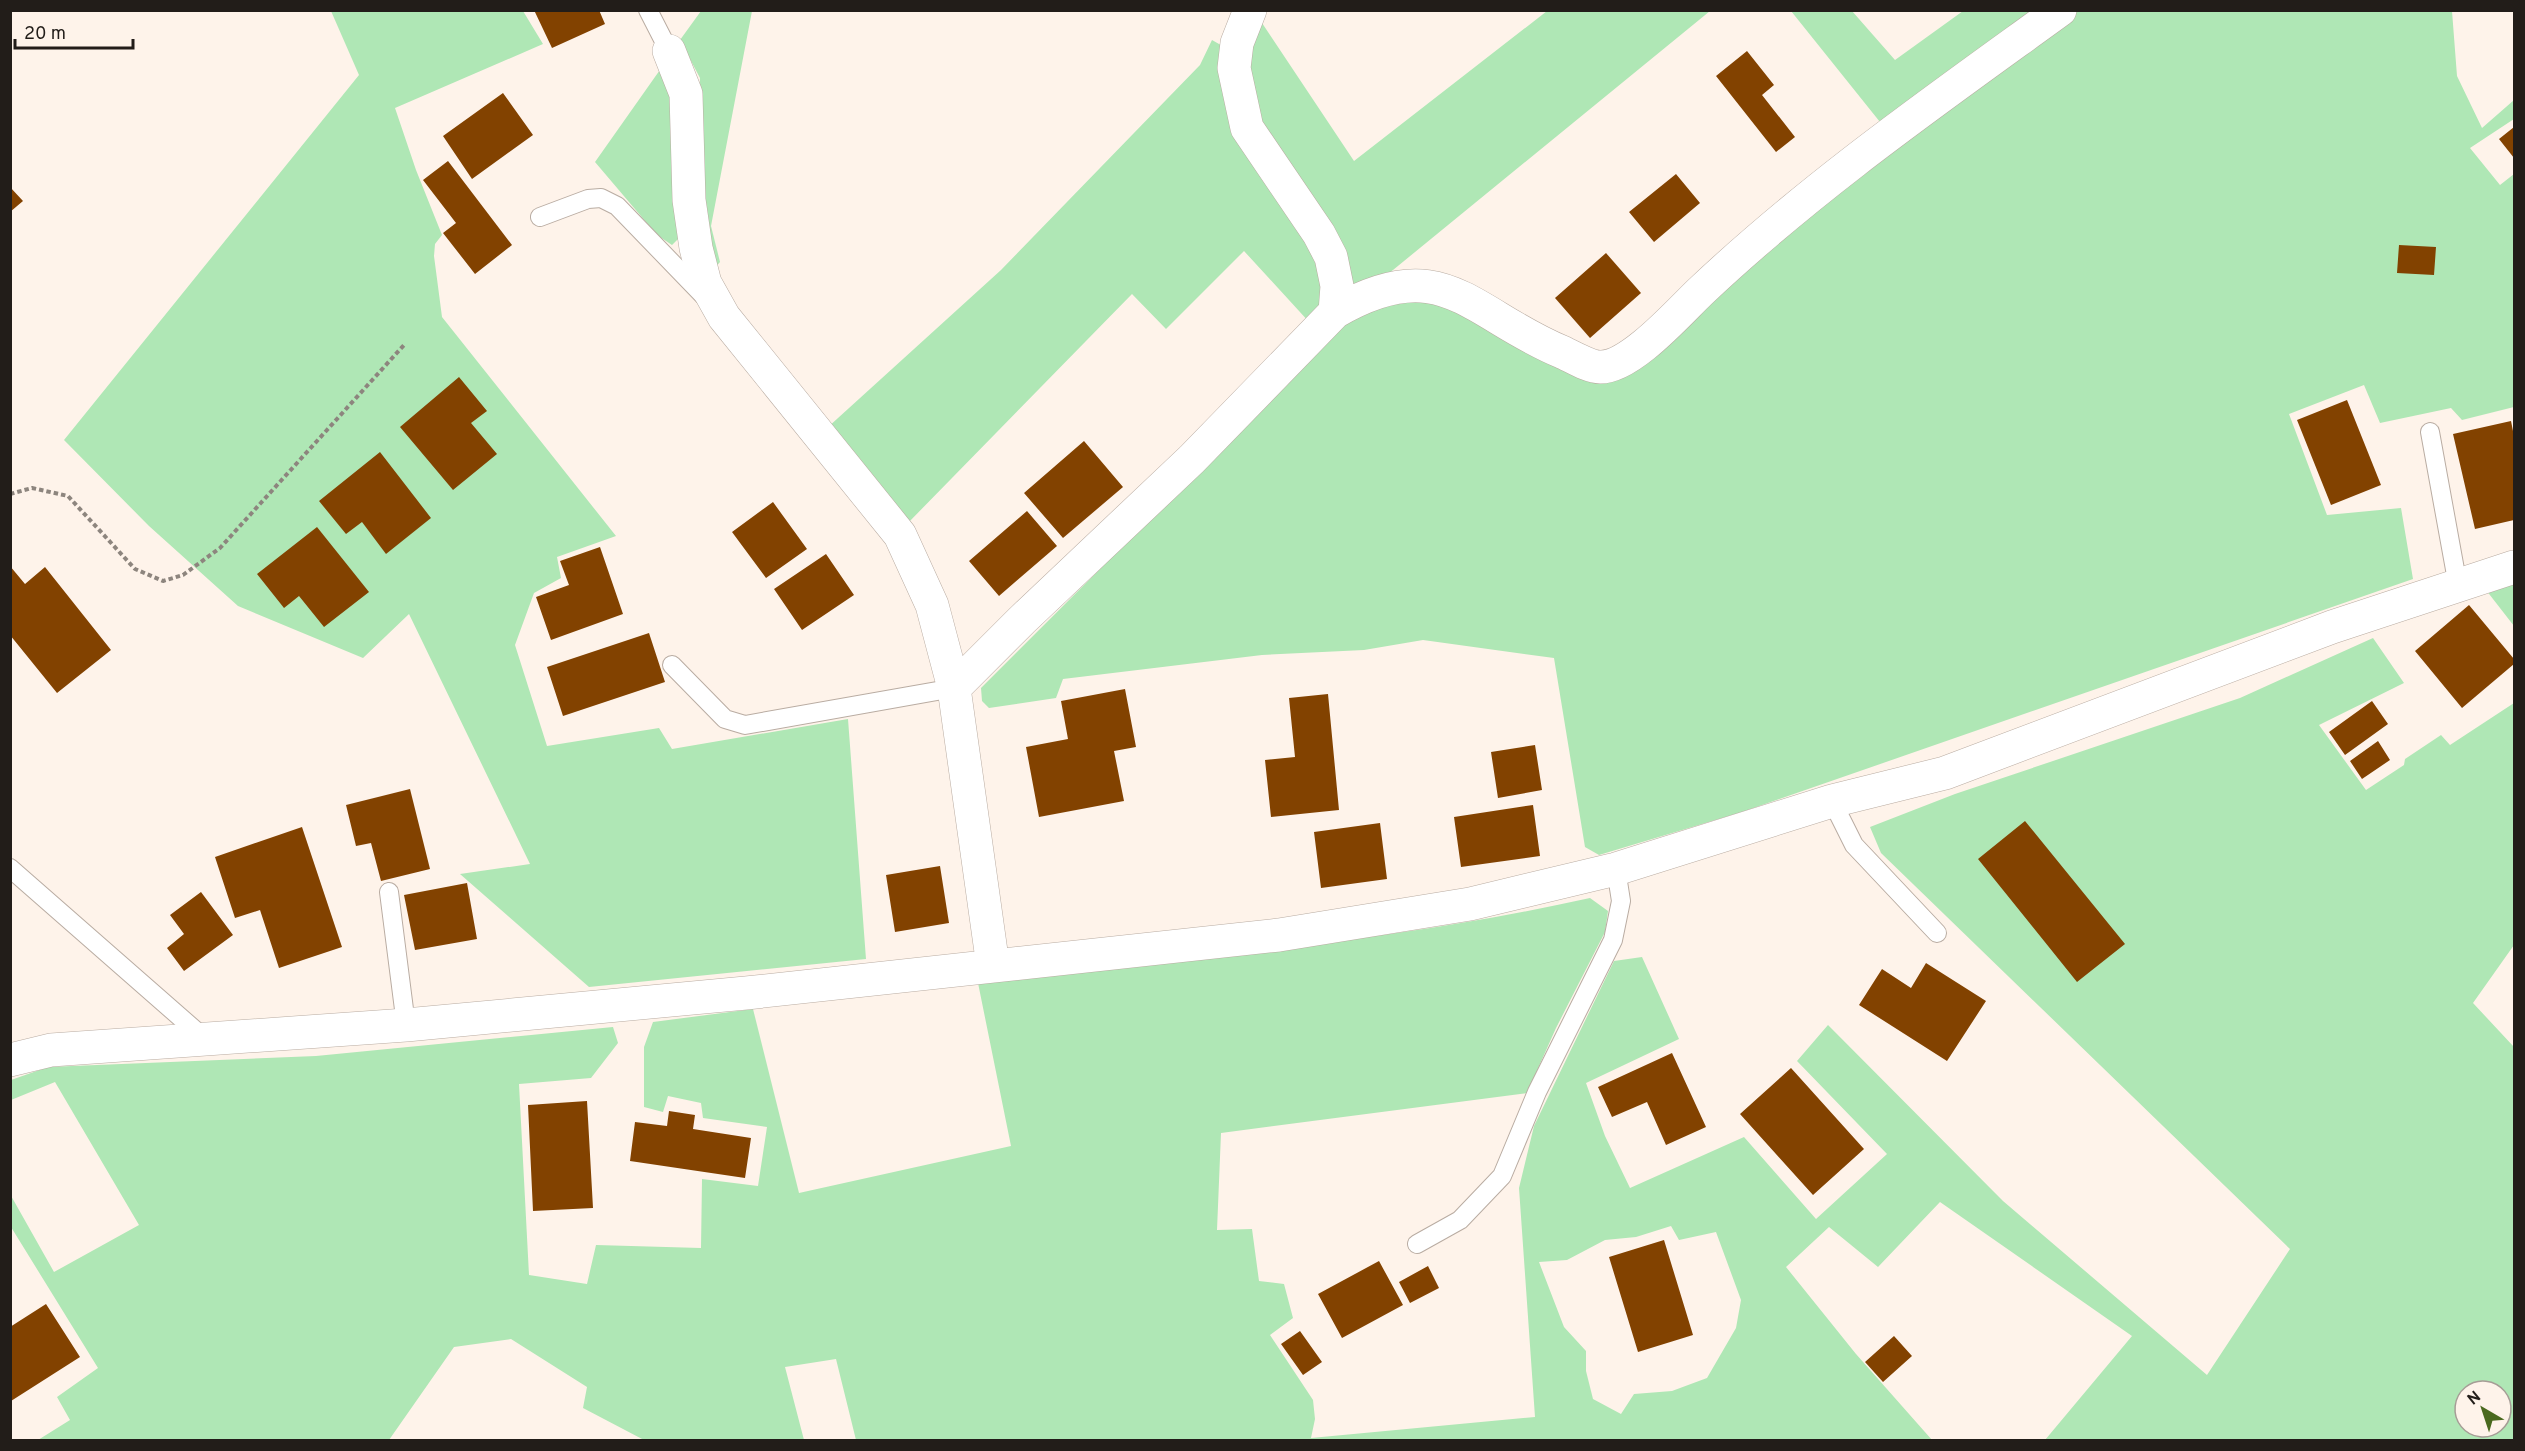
<svg xmlns="http://www.w3.org/2000/svg" width="2525" height="1451" font-family="Overpass,sans-serif">
	<style>
		.green { fill: #afe7b5; fill-rule: evenodd }
		.building { fill: #824200 }
		.lines { fill: none; stroke-linecap: round; stroke-linejoin: round }
		.service-casing { stroke: #b9aca2; stroke-width: 20 }
		.minor-casing { stroke: #b9aca2; stroke-width: 34 }
		.path { stroke: #8d857e; stroke-width: 4; stroke-dasharray: 4.5 3; stroke-linecap: butt }
		.service { stroke: #fff; stroke-width: 18 }
		.minor { stroke: #fff; stroke-width: 33 }
	</style>
	<rect width="100%" height="100%" fill="#fef3ea"/>
	<path class="green" d="M331 11H523L543 44 395 108 416 170 442 235 435 244 434 256 442 317 616 536 557 557 561 578 534 593 515 645 547 746 659 728 672 749 848 719 866 959 589 987 460 874 530 864 409 614 363 658 238 606 149 526 64 440 359 75Z
		M701 11H752L711 226 720 262 713 270 697 202 700 78 680 40Z
		M1547 11H1710L1382 279 1351 287 1243 92 1256 14 1354 161Z
		M1791 11H1852L1895 60 1963 11H2048L1884 127Z
		M2075 11H2452L2457 76 2482 128 2514 100V119L2470 148 2500 185 2514 174V407L2462 420 2451 408 2380 423 2364 385 2289 414 2327 515 2401 508 2413 579 1742 812 1599 855 1585 847 1554 658 1423 640 1364 650 1262 655 1063 679 1056 698 989 708 982 701 981 688 1362 307 1423 296 1602 378Z
		M1212 40 1226 48 1325 259 1324 302 1310 323 1244 251 1166 329 1132 294 907 524 827 428 1001 270 1200 65Z
		M662 67 674 86 681 236 672 245 657 235 595 162Z
		M2514 580V626L2486 590Z
		M2373 638 2404 683 2319 725 2366 790 2404 765 2405 759 2441 735 2450 745 2514 703V945L2473 1003 2514 1047V1440H2045L2132 1336 1940 1202 1878 1267 1829 1227 1786 1267 1856 1354 1932 1440H856L836 1359 785 1367 804 1440H644L583 1408 587 1387 511 1339 454 1347 389 1440H38L70 1420 57 1397 98 1368 11 1227 10 1194 54 1272 139 1225 55 1082 11 1100V1080L48 1067 316 1056 613 1027 618 1043 591 1078 519 1084 529 1275 587 1284 596 1245 701 1248 702 1179 758 1186 767 1127 703 1118 701 1103 668 1096 663 1112 644 1107V1047L653 1022 753 1009 799 1193 1011 1146 977 978C1182 959 1388 943 1590 898L1608 911 1605 932 1556 1028 1527 1093 1221 1133 1217 1230 1252 1229 1259 1281 1284 1284 1293 1318 1270 1335 1313 1400 1315 1419 1311 1438 1535 1417 1519 1188 1534 1126 1614 961 1642 957 1679 1039 1586 1083 1605 1136 1630 1188 1744 1137 1816 1219 1887 1154 1797 1061 1828 1025 2003 1201 2207 1375 2290 1249 1881 853 1870 827 1955 794 2240 698ZM1671 1226 1679 1240 1716 1232 1741 1300 1736 1328 1707 1378 1672 1391 1634 1394 1621 1414 1593 1399 1586 1371V1351L1564 1327 1539 1262 1567 1260 1605 1240 1636 1237ZM2465 1391H2501V1427H2465Z"/>
	<path class="building" d="M534 10H599L605 24 552 48Z
		M1747 51 1774 85 1762 95 1795 137 1776 152 1716 76Z
		M503 93 533 135 472 179 443 136Z
		M2514 127V158L2499 139Z
		M448 161 512 245 475 274 443 233 456 223 423 180Z
		M1676 174 1700 203 1654 242 1629 212Z
		M10 187 23 201 10 212Z
		M2399 245 2436 247 2434 275 2397 273Z
		M1606 253 1641 293 1590 338 1555 298Z
		M459 377 487 411 471 423 497 454 453 490 400 427Z
		M2347 400 2381 485 2331 505 2297 420Z
		M2511 421 2514 436V520L2475 529 2453 434Z
		M1084 441 1123 487 1063 538 1024 493Z
		M380 452 431 518 386 554 362 522 346 534 319 501Z
		M773 502 807 549 766 578 732 532Z
		M1027 511 1057 546 999 596 969 561Z
		M317 527 369 592 324 627 299 596 284 608 257 574Z
		M600 547 623 614 551 640 536 597 569 585 560 561Z
		M826 554 854 595 802 630 774 589Z
		M10 566 25 584 45 567 111 650 57 693 10 635Z
		M2469 605 2514 659V664L2462 708 2415 651Z
		M649 633 665 682 563 716 547 667Z
		M1125 689 1136 747 1114 751 1124 801 1039 817 1026 747 1068 739 1061 701Z
		M1328 694 1339 810 1271 817 1265 760 1295 757 1289 698Z
		M2372 701 2388 724 2345 755 2329 732Z
		M2378 741 2390 760 2362 779 2350 761Z
		M1535 745 1542 790 1498 798 1491 752Z
		M410 789 430 869 381 881 371 843 356 846 346 805Z
		M1533 805 1540 856 1461 867 1454 817Z
		M2025 821 2125 944 2077 982 1978 859Z
		M1380 823 1387 879 1321 888 1314 832Z
		M302 827 342 947 279 968 260 910 235 918 215 857Z
		M940 866 949 923 895 932 886 875Z
		M467 883 477 939 415 950 404 895Z
		M201 892 233 935 184 971 167 948 184 934 170 915Z
		M1926 963 1986 1001 1947 1061 1859 1005 1882 969 1911 988Z
		M1672 1053 1706 1127 1666 1145 1647 1102 1612 1117 1598 1087Z
		M1791 1068 1864 1149 1813 1195 1740 1114Z
		M587 1101 593 1208 533 1211 528 1105Z
		M669 1111 695 1115 693 1129 751 1138 745 1178 630 1161 635 1122 667 1126Z
		M1664 1240 1693 1335 1638 1352 1609 1257Z
		M1379 1261 1403 1305 1342 1338 1318 1294Z
		M1428 1266 1439 1288 1410 1303 1399 1282Z
		M46 1304 80 1357 11 1401 10 1327Z
		M1300 1331 1322 1362 1303 1375 1281 1344Z
		M1894 1336 1912 1356 1883 1382 1865 1362Z"/>
	<g class="lines">
		<g class="service-casing">
			<path id="service" d="M648 10 669 51
				M540 217 588 199 601 198 617 206 704 296
				M2430 432 2458 586
				M672 665 725 719 745 725 954 688
				M1832 801 1854 845 1937 933
				M10 868 204 1038
				M389 892 406 1025
				M1417 1244 1460 1220 1502 1176 1537 1092 1613 940 1621 901 1616 869"/>
		</g>
		<g class="minor-casing">
			<path id="minor" d="M1250 10 1237 43 1234 68 1247 128 1319 234 1331 257 1337 286 1335 312
				M669 51 686 94 689 200 696 248 705 283 724 317 900 535 932 605 954 688 993 966
				M954 688 1022 620 1192 459 1335 312C1443 249 1470 314 1562 352 1573 357 1589 367 1600 367 1630 368 1679 312 1700 292 1811 187 1936 100 2060 10
				M10 1060 51 1050 406 1025 746 993 1279 935 1470 904 1616 869 1832 801 1945 773 2332 627 2514 567"/>
		</g>
		<path class="path" d="M10 494 32 488 68 496 135 569 163 581 183 575 220 548 404 345"/>
		<use href="#service" class="service"/>
		<use href="#minor" class="minor"/>
	</g>
	<rect width="2525" height="1451" fill="none" stroke="#221d19" stroke-width="24"/>
	<g transform="translate(2483 1409) rotate(321)"><circle r="28" fill="#fef3ea" stroke="#a69d96" stroke-width="1.5"/>
	<path d="M0-4.5L10 22L0 15L-10 22Z" fill="#4a691f"/>
	<text y="-9" font-size="16" font-weight="bold" text-anchor="middle" fill="#221d19">N</text>
	</g>
	<path d="M15 39v9h118v-9" fill="none" stroke="#221d19" stroke-width="3"/>
	<text x="24" y="39" font-size="18" fill="#221d19" stroke="#fef3ea" stroke-width="4.5" paint-order="stroke">20 m</text>
</svg>
